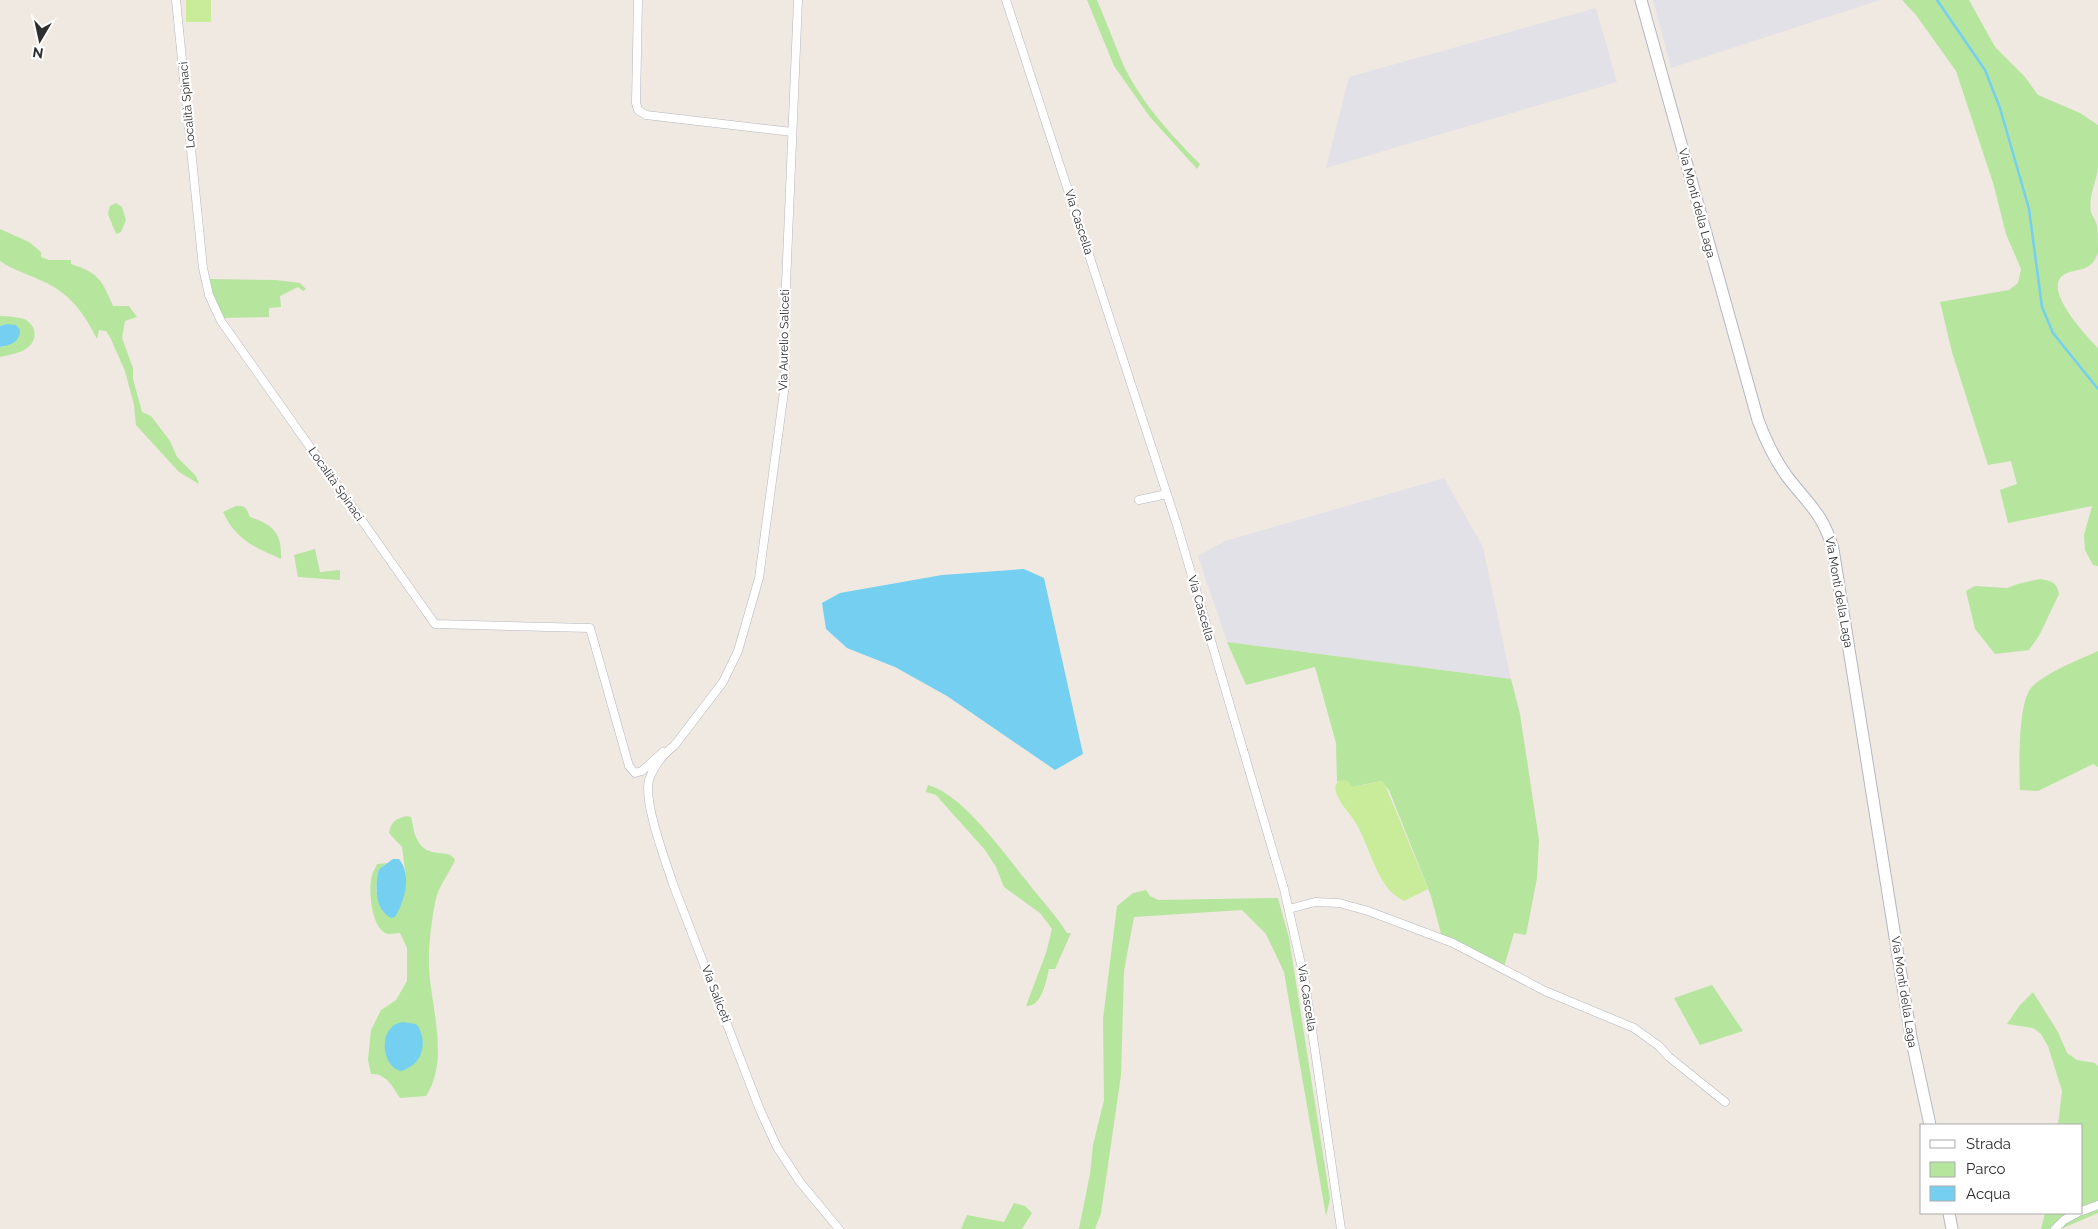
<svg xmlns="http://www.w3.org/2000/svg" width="2098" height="1229" font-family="Raleway,sans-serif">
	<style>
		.industrial { fill: #e3e1e8 }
		.green { fill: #b6e59e }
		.pitch { fill: #c9ec9a }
		.water { fill: #75cff0 }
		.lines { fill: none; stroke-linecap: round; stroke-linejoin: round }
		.stream { stroke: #75cff0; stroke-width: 2.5 }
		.street-casing { stroke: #b4b7c1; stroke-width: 9 }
		.secondary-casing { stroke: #b4b7c1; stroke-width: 13 }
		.street { stroke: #fff; stroke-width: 8 }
		.secondary { stroke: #fff; stroke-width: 11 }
		.labels { text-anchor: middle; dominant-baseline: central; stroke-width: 4.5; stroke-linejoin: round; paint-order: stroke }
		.street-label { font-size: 12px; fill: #2e2e2e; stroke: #fff }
	</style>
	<rect width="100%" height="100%" fill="#efe9e1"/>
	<path class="industrial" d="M1653 0H1880L1671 68Z
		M1596 8 1617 82 1326 168 1349 77Z
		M1444 478 1483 547 1511 679 1227 642 1198 556 1225 541Z"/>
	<path class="green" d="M1087 0H1097C1106 21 1114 43 1123 64 1140 101 1171 135 1200 164L1197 169 1150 117 1114 66Z
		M1902 0H1969L1995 47 2025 77 2038 95 2080 113 2098 125C2098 139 2098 153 2098 167 2097 181 2088 196 2091 212 2092 216 2096 221 2097 225 2098 232 2098 245 2098 252 2092 275 2072 267 2062 276 2044 291 2087 337 2098 348V566L2093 565 2085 550 2084 535 2092 506 2008 523 2000 490 2017 484 2011 461 1988 465 1952 352 1940 302 2009 290 2018 283 2021 269 2006 234 1994 186 1956 71 1916 15Z
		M116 203 122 207 126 220 121 232 116 234 108 214 110 206Z
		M0 229 29 242 41 252V257L49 260H71V264C99 273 102 280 113 306H129L137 317 125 321 122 338 133 368V379L142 412 151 416 170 441 177 457 196 476 199 484 179 472 136 425 134 405 125 371 110 337 106 331 99 330 97 339C84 313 70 293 42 281 28 274 13 270 0 261Z
		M209 279 276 280 300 283 306 289 303 291 298 287 280 296 281 307 269 308V317L224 318 216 304Z
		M0 316C7 316 17 317 24 319 37 325 38 340 27 348 21 353 8 355 0 357V347L6 346V324L0 326Z
		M236 506C245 505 247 509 250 517 274 525 282 533 281 559 254 547 236 540 223 512Z
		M315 549 320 572 340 570V580L298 577 294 555Z
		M2040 579C2051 581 2057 582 2059 594L2040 634 2029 650 1995 654 1975 629 1966 591 1975 586 2007 588 2018 584Z
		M1227 642 1511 679 1520 714 1539 840 1537 878 1526 935 1514 933 1504 967 1442 937 1431 896 1389 790 1381 781 1352 787 1338 781 1337 783 1336 743 1315 667 1246 685Z
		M2098 651V767L2093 764 2038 791 2020 790C2019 770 2018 702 2031 688 2044 673 2079 660 2098 651Z
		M928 785C964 795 1005 855 1029 884 1042 901 1056 915 1067 933H1071L1055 969H1049C1046 981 1042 1007 1026 1006L1046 953 1052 929 1040 913 1004 887 996 867 985 850 936 795 926 792Z
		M406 816 411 817C413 823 413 831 416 837 426 862 448 846 455 860 450 872 441 883 437 895 433 909 429 941 429 956 427 998 452 1057 426 1096L400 1098C393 1087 386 1073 371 1074L368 1060 371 1030 381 1010 396 1000 407 981V948L400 933C397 933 392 934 388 934 371 930 368 889 372 875 373 871 376 867 377 864L387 863 379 869 376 891 383 911 406 877 402 847 389 833C391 822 395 819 406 816Z
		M1146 890 1150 896 1158 900 1278 898 1289 938 1330 1199 1326 1216 1284 972 1266 934 1242 910 1134 917 1124 971 1121 1075 1101 1213 1095 1229H1079L1090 1174 1093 1145 1104 1100 1103 1019 1117 906 1133 893Z
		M1712 985 1743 1031 1700 1045 1674 998Z
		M2033 992 2058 1032 2067 1053 2077 1060 2095 1063 2098 1066V1213L2061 1229H2041L2045 1213H2082V1125H2058L2062 1091 2048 1046 2041 1034 2033 1028 2007 1024 2020 1005Z
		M1014 1203 1025 1206 1032 1213 1022 1229H961L967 1215 1004 1222Z"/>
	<path class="pitch" d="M186 0H211V22H186Z
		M1341 780 1348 781 1352 787 1381 781 1384 782 1428 889 1404 901C1397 897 1391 893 1386 886 1372 866 1367 841 1354 820 1348 811 1332 795 1336 784Z"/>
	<path class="water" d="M6 324 16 325 20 330C20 342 11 345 0 347V326Z
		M1024 569 1044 578 1083 754 1055 770 947 696 895 667 847 648 826 629 822 603 840 593 942 575Z
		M393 859H399C412 875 405 901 395 917L391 918C374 909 375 885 379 869Z
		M402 1022 416 1024C425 1034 425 1052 416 1062 413 1066 406 1069 402 1071 385 1069 379 1040 391 1028 393 1025 398 1023 402 1022Z"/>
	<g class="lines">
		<path class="stream" d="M1937 0 1985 70 2000 108 2029 209 2042 307 2053 333 2098 389"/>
		<g class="street-casing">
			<path id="street" d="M176 0 203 268 209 295 221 321 435 624 590 628 629 766 635 773 642 771 663 752
				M638 0 636 103 638 110 646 115 792 132
				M798 0 786 284 785 384 759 578 738 651 723 682 674 746C664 753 653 767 649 780 643 802 666 862 673 884L760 1110 777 1147 800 1182 839 1229
				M1006 0 1177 525 1284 889 1305 982 1341 1229
				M1139 500 1167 494
				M1289 909 1315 902 1339 903 1368 911 1453 943 1545 991 1634 1028 1659 1046 1669 1057 1725 1102
				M2082 1211 2098 1205
				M2055 1229 2064 1220 2077 1213"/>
		</g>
		<g class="secondary-casing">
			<path id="secondary" d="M1641 0 1758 420C1765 439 1774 458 1786 475 1807 503 1823 513 1833 549L1911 1037 1930 1125
				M1949 1213 1952 1229"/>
		</g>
		<use href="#street" class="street"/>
		<use href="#secondary" class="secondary"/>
	</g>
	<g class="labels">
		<g class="street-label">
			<text transform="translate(187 105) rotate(-95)">Località Spinaci</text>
			<text transform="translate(1697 203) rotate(75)">Via Monti della Laga</text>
			<text transform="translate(1079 222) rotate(72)">Via Cascella</text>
			<text transform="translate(784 340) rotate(-89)">Via Aurelio Saliceti</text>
			<text transform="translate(336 484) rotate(55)">Località Spinaci</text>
			<text transform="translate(1839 592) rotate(80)">Via Monti della Laga</text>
			<text transform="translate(1201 608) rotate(74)">Via Cascella</text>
			<text transform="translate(1904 992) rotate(81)">Via Monti della Laga</text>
			<text transform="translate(716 994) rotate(69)">Via Saliceti</text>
			<text transform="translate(1307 998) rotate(81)">Via Cascella</text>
		</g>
	</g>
	<rect x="1920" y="1124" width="162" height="90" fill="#ffffff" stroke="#ababab"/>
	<rect x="1930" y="1140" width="25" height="8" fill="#ffffff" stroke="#ababab"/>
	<text x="1966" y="1149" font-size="15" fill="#2e2e2e">Strada</text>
	<rect x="1930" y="1162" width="25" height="15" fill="#b6e59e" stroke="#ababab"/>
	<text x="1966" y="1174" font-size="15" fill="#2e2e2e">Parco</text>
	<rect x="1930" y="1186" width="25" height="15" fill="#75cff0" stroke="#ababab"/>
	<text x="1966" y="1199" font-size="15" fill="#2e2e2e">Acqua</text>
	<g transform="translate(40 40) rotate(189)" stroke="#ffffff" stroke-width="4" paint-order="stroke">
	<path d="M0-4L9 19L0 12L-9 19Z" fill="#2e2e2e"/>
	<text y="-8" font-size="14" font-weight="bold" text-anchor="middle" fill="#2e2e2e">N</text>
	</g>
</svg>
